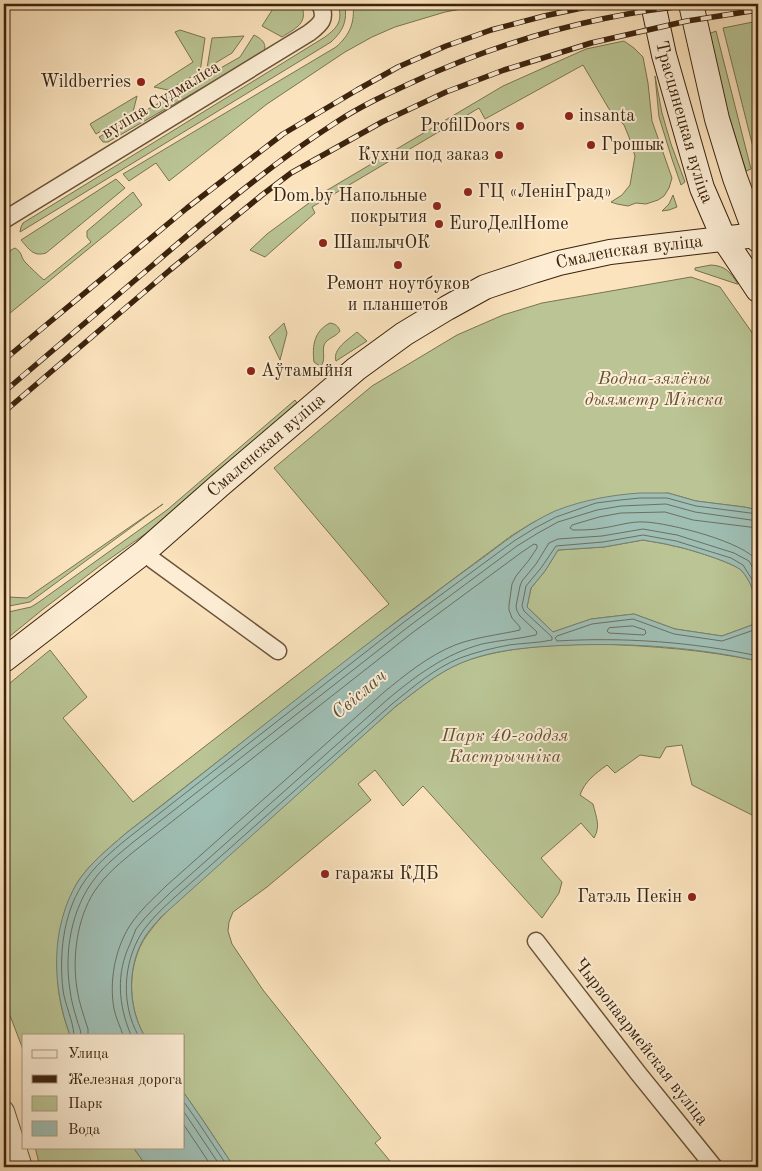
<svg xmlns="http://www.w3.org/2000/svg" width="762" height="1171" font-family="'Old Standard TT',serif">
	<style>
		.green { fill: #bac494; stroke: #7a7450 }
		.water { fill: #9fbeb4; stroke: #778071; fill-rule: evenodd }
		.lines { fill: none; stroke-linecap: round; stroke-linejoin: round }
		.shore { stroke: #6d7060; stroke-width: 1 }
		.minor-casing { stroke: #6b5339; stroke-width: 19 }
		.tertiary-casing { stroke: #6b5339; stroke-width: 22 }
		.secondary-casing { stroke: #3b230d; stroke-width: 26 }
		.minor { stroke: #fcedd4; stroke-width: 16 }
		.tertiary { stroke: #fcedd4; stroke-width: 20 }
		.secondary { stroke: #fcedd4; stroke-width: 24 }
		.rail-casing { stroke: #3b230d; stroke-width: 5.5 }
		.rail { stroke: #fcedd4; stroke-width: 4; stroke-dasharray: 11; stroke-linecap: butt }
		.poi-dot { fill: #8f2418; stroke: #fcedd4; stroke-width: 2 }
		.labels { text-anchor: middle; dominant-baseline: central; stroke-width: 4; stroke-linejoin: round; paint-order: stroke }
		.poi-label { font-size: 18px; fill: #3b230d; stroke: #fcedd4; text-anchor: start }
		.street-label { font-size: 18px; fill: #3b230d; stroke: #fcedd4 }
		.park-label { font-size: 18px; font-style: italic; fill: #615336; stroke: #fcedd4 }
		.water-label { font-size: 19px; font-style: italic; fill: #59523f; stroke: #fcedd4 }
	</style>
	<rect width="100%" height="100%" fill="#fbe3bd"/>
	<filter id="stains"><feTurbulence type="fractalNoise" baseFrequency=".004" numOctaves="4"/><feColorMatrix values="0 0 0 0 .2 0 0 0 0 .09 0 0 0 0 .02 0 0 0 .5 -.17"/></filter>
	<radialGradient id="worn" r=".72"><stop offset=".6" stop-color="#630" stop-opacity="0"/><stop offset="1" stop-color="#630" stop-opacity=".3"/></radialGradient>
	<path class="green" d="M276 4H301C309 23 296 28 282 37L262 26Z
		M338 4H345C347 21 344 30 331 42L20 232 21 227 23 223 325 37C338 27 343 21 338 4Z
		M353 4H489L445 12 395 27 372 37 345 52 267 104 169 181 156 163 129 181 123 174 336 47C350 35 355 22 353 4Z
		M758 21V167L723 28Z
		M180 30 205 38 200 72 168 90 154 87 193 62 175 32Z
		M716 31 751 169 746 171 709 53 706 35Z
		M254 35C262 39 268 44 263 53L108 142H103L99 137 240 57Z
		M244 36 232 53 207 68 212 38Z
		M624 41 634 48 643 57 648 83 652 121 672 178 669 188 664 196 658 200 646 204 636 203 628 206 617 204 611 202 622 195 630 185 635 156 629 137 624 125 609 109 583 65 485 119 479 108 312 207 315 213 265 257 250 250 267 234 324 192 503 86 586 49Z
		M655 76 662 113 671 144 685 182 681 185 672 159 659 117Z
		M137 96 133 112 96 134 90 124Z
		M116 179 125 188 46 253C33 257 29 249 21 240Z
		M133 192 142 205 4 318V260L11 250 15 248C23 253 20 256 25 262 31 268 38 275 44 280L91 242 87 237V231Z
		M673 195 677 207 669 210 662 211 669 204Z
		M711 265C726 266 730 272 738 284H737L695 270V268Z
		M691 277 720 287 758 341V510L744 507 696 501 668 493 554 512 532 523 511 536 401 618 125 834C108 849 89 864 77 883 67 901 62 921 59 941 55 975 58 1003 70 1035H24V1052L4 1000V688L50 650 87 697 63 718 133 802 389 604 274 468 372 386 457 335 503 315 542 303Z
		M284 323 287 333 280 360 269 337Z
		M330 323C336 324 338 326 340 331 336 337 327 338 324 345 322 353 326 359 321 366L318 365 314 362C312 346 314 331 330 323Z
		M357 332 367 341 336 361C332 349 349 339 357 332Z
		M295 400 297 403 148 532 101 565 42 610 4 641V613L31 607 39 602 167 510Z
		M163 504 30 602 4 607V600L9 597 27 598Z
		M643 540C653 542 663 543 674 546 686 548 735 563 742 571 756 588 757 604 752 625L722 636 675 629 634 614 591 619 553 632 527 607 531 588 545 571 558 550 604 547Z
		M600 644C653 646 706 650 758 661V818L692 785 682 745 666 747 660 758 640 755 615 773 607 765C595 774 585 781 580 795L593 804C596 817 601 826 594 838L581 823 541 858 562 882 559 893 542 918 423 786 403 806 375 770 358 784 371 800 267 887 233 912 229 922 228 931 232 944 263 990 381 1138 375 1143 395 1167H234L202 1119 184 1093V1035H144C127 1005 127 963 147 935 156 922 167 911 178 900L395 707C416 691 438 672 463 662 506 646 555 645 600 644Z
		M35 1147H133L147 1167H40Z"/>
	<path class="water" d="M640 493H668L696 501 744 507 758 510V661C691 646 620 642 551 646 521 648 489 651 461 663 437 673 416 691 395 707L161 917C156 923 150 929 146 935 127 964 127 1005 144 1035H70C52 987 50 929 77 883 89 864 108 849 125 834 227 756 326 673 430 597 449 582 469 568 488 554 509 538 531 522 555 511 583 500 611 495 640 493ZM643 540C653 542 663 543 674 546 686 548 735 563 742 571 756 588 757 604 752 625L722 636 675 629 634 614 591 619 553 632 527 607 531 588 545 571 558 550 604 547Z
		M184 1093 202 1119 234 1167H147L133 1147H184Z"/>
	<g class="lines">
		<path class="shore" d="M758 528 693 520 665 512 621 513 599 517 572 525 570 528 573 530C583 530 593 530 603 528 617 526 631 521 645 522 669 523 746 542 758 562
			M758 620 757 627 754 630 722 641 674 634 633 619 592 624 557 636 555 638 557 641C624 637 693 642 758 656
			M633 626 645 630 646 633 644 635 609 633 607 631 609 628Z
			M74 1035C73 1020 65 1005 63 990 59 955 63 915 82 885 94 866 111 852 128 838L404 622 514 541 535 528 556 517 596 503 620 500 640 498H667L696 506 758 514
			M81 1035C81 1029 78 1025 77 1020 74 1010 71 1000 70 990 64 952 71 908 96 877 106 864 119 854 132 843L408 627 517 546 538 533 558 522 597 510 621 506 666 504 695 512 758 521
			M88 1035V1029C84 1016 79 1003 77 989 72 957 77 919 94 892 105 875 121 862 137 849L412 633 522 552 534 544 537 545V548L529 560 516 576 512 584 509 605V610L512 618 520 627V630C498 635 476 637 455 645 428 656 405 675 383 693L166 886C153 899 139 911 129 927 115 950 109 981 114 1009 116 1018 120 1026 123 1035
			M131 1035C118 1005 116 973 130 944 132 939 134 934 136 929 146 915 159 904 171 892L388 699C417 675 445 654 482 644 500 640 519 639 536 635L537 632 520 616 517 611 516 606 520 586 522 581 536 564 549 543 558 539 602 536 643 529 677 535 734 553 749 561 758 577
			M138 1035C121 1004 123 964 141 934 150 920 163 908 175 897L392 704C413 687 435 668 460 658 476 652 493 648 509 645 523 643 538 643 552 640V637L524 611 522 606 526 586 541 568 556 546 603 542 643 535 676 541 731 558 743 565 758 589
			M184 1102 198 1122 228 1167
			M184 1112 221 1167
			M184 1125 212 1167"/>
		<g class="minor-casing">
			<path id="minor" d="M4 220 309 33C321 24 327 19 320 4
				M144 552 153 560 278 651
				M536 941 638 1073 714 1167"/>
		</g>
		<g class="tertiary-casing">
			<path id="tertiary" d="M4 1111 22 1167"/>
		</g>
		<g class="secondary-casing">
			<g id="secondary">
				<path id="s1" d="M653 4 664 55 702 188 724 239 758 290"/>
				<path d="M691 4 717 119 735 178 758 240"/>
				<path id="s2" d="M4 660 144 552 220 485 356 369 404 334 447 308 485 287 533 271 559 263 610 252 756 235"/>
			</g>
		</g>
		<use href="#minor" class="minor"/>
		<use href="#tertiary" class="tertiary"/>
		<use href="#secondary" class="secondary"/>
		<g class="rail-casing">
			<path id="rail" d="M4 360 187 208 283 134 357 90 398 67 446 46 491 30 544 16 601 4
				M4 392C54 349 104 307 154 264 212 214 270 165 335 123 359 107 385 95 411 83 503 40 601 13 703 4
				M4 412 170 270 262 195 291 173 382 122 446 92 504 70 591 43 687 21 758 10"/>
		</g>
		<use href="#rail" class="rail"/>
	</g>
	<g class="poi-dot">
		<circle cx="141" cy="82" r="5"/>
		<circle cx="569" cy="116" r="5"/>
		<circle cx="520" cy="126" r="5"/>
		<circle cx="591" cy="145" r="5"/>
		<circle cx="499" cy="155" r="5"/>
		<circle cx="468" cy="192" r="5"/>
		<circle cx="437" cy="206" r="5"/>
		<circle cx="439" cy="224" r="5"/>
		<circle cx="323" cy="243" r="5"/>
		<circle cx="398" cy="265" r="5"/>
		<circle cx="251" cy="371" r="5"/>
		<circle cx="325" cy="874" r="5"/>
		<circle cx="692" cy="897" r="5"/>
	</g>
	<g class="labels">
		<g class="poi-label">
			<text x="131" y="82" text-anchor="end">Wildberries</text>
			<text x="579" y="116">insanta</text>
			<text x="510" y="126" text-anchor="end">ProfilDoors</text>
			<text x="601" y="145">Грошык</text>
			<text x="489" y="155" text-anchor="end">Кухни под заказ</text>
			<text x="478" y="192">ГЦ «ЛенінГрад»</text>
			<text x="427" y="196" text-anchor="end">Dom.by Напольные<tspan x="427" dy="21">покрытия</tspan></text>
			<text x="449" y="224">EuroДелlHome</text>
			<text x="333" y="243">ШашлычОК</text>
			<text x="398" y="284" text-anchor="middle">Ремонт ноутбуков<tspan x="398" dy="21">и планшетов</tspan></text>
			<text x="261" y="371">Аўтамыйня</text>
			<text x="335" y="874">гаражы КДБ</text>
			<text x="682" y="897" text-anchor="end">Гатэль Пекін</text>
		</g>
		<g class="street-label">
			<text transform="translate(161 100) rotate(-31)">вуліца Судмаліса</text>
			<text stroke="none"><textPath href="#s1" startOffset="122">Трасцянецкая вуліца</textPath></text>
			<text stroke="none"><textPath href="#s2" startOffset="759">Смаленская вуліца</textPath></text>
			<text stroke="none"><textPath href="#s2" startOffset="339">Смаленская вуліца</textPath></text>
			<text transform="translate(641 1042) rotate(52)">Чырвонаармейская вуліца</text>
		</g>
		<g class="park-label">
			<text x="654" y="379">Водна-зялёны<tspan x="654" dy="21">дыяметр Мінска</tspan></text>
			<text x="505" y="736">Парк 40-годдзя<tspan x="505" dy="21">Кастрычніка</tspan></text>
		</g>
		<g class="water-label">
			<text transform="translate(360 695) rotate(-40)">Свіслач</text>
		</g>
	</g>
	<rect width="762" height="1171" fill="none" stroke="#fbe3bd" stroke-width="20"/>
	<rect x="5" y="5" width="752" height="1161" fill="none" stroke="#3b230d" stroke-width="2.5"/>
	<rect x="10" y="10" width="742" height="1151" fill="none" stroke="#3b230d"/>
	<rect x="22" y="1034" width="162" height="115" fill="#fcedd4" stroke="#af9c84"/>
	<rect x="32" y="1050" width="25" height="8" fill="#fcedd4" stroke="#af9c84"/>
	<text x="68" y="1058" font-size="15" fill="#3b230d">Улица</text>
	<rect x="32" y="1075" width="25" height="8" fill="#3b230d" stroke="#af9c84"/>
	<text x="68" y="1084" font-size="15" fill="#3b230d">Железная дорога</text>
	<rect x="32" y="1096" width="25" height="15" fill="#bac494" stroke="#af9c84"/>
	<text x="68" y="1108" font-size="15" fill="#3b230d">Парк</text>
	<rect x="32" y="1121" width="25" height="15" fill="#9fbeb4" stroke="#af9c84"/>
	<text x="68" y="1134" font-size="15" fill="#3b230d">Вода</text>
	<rect width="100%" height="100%" filter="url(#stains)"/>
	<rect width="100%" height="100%" fill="url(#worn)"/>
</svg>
